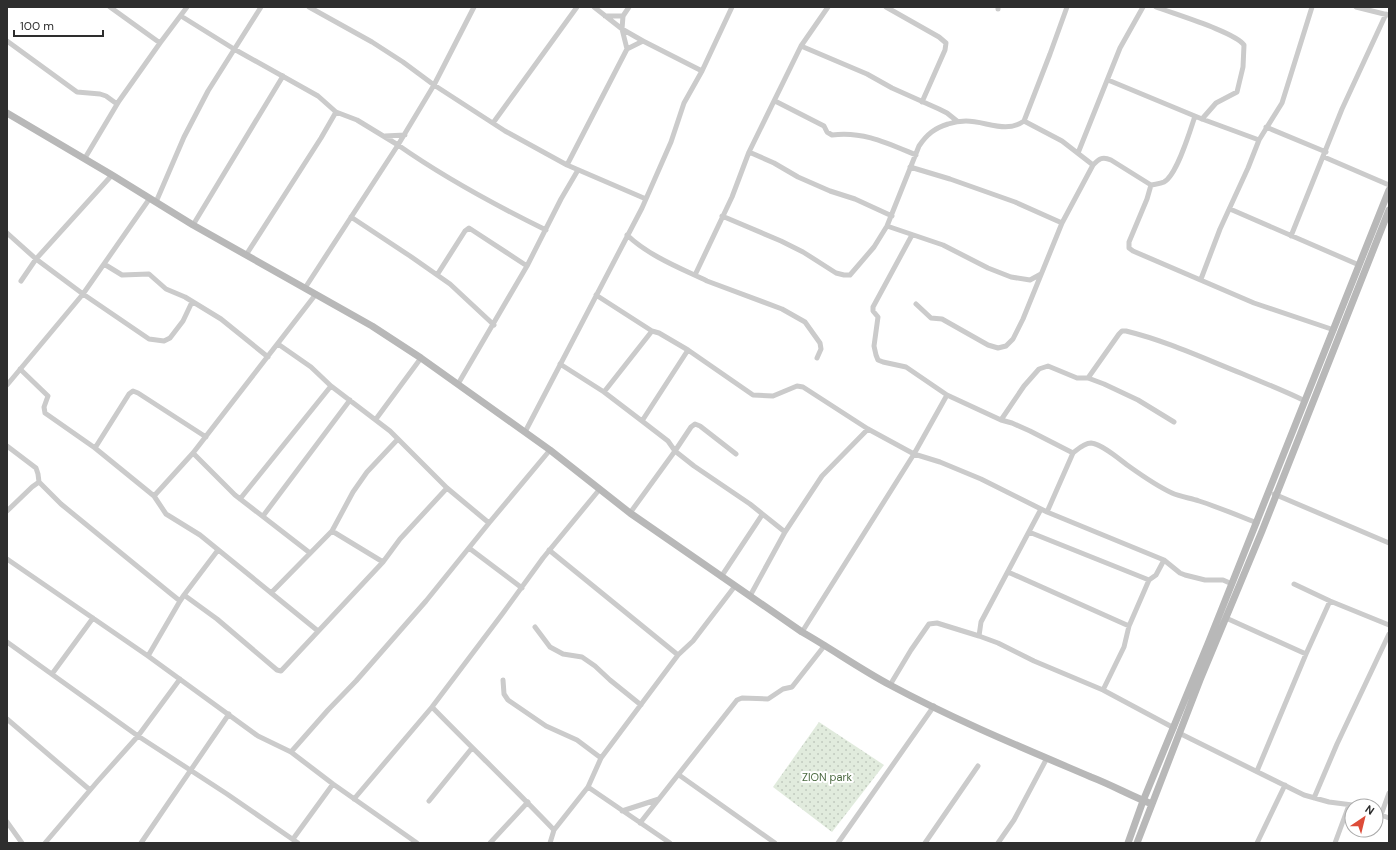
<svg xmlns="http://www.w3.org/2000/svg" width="1396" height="850" font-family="'DM Sans',sans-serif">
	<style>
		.grass { fill: url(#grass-dots) }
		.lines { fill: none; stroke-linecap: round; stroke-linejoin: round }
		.street { stroke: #cbcbcb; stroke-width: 5 }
		.secondary { stroke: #b8b8b8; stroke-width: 7 }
		.labels { text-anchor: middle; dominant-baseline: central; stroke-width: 4; stroke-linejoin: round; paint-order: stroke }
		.park-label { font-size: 11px; fill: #49683e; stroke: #fff }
	</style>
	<defs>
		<pattern id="grass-dots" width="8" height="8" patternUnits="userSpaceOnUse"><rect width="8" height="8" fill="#e1ebdd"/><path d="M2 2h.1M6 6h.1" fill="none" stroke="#c1cabe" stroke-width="1.8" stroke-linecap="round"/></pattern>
	</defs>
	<rect width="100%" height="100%" fill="#fff"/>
	<path class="grass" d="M819 722 884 765 832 832 773 787Z"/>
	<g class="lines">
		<path class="street" d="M110 7 160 43
			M309 7 372 42 403 62 434 85 505 131 567 165 646 199
			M594 7 622 29 643 41 702 71
			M886 7 939 37 946 43 945 50 922 102
			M1156 7C1174 14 1235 32 1244 45L1243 67 1237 92 1216 103 1202 119
			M1356 7 1388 15
			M998 9V7
			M181 16 234 49 318 96 336 112 357 120 398 145 434 85 474 7
			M605 16H623
			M7 41 77 92 100 94 106 96 117 104
			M801 46 867 74 892 88 939 109 947 113 957 121
			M627 49 622 29 623 16 629 7
			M1108 80 1202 119 1259 140
			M775 101 824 126 827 132 832 135C863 131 887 143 916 155
			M1024 121 1062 141 1093 165
			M493 123 577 7
			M1266 127 1326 152
			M385 136 405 135
			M749 152 774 163 798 177 830 191 855 199 892 216
			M1078 153 1120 48 1143 7
			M1324 157 1389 185
			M85 158 119 101 160 43 187 7
			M567 165 627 49 643 41
			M910 167 950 179 1015 202 1062 223
			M1151 185C1155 184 1160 184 1164 182 1177 175 1190 131 1195 116
			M156 202 184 137 208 91 261 7
			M1230 209 1359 265
			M722 216 781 241 803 252 836 273 844 275H850L874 247 887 226 919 146C927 134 935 128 948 124 954 122 960 121 966 121 986 121 1006 134 1024 121L1050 54 1067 7
			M351 217 410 256 450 284 494 325
			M193 225 283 76
			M887 226 943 245 988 268 1011 277 1030 280 1041 274
			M7 233 36 259 83 294 149 339 164 341 170 338 183 321 192 302
			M627 235C649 256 680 268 707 281L782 309 805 322 820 343 821 349 817 358
			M912 235 873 307V311L878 317 874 346 876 355 878 360 883 362 906 367 947 395 1001 420 1012 423 1030 431 1073 453C1078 449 1084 443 1091 443 1104 445 1120 460 1130 467 1144 477 1157 486 1172 493 1181 497 1190 498 1199 501 1218 507 1237 515 1257 523
			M1291 236 1342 109 1386 14
			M246 255 321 138 336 112
			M104 264 122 275 149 274 166 289 185 297 221 319 268 357
			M437 275 465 231 469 228 527 266
			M695 275 732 197 749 152 801 46 828 7
			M1201 279 1220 229 1248 168 1259 140 1282 103 1312 7
			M21 281 36 259 112 175
			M305 288 398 145C445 178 495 205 546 230
			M596 295 652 331 659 333 688 350 753 395 773 396 797 386 803 387 868 429 914 454 940 462 981 479 1047 512 1164 560 1180 573 1185 575 1205 580H1223L1232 584
			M916 304 931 318 942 319 988 345 998 348 1006 346 1013 339 1023 319 1062 223 1093 165C1099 159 1102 156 1111 160L1151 185 1147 199 1129 242V248L1133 251 1254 303 1334 330
			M278 344 311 367 331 386 390 431 447 488 489 523
			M560 364 604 392 642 421 668 441 675 451 630 513
			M20 369 48 396 44 407 45 413 95 448 154 496 166 514 200 535 318 631
			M1088 378 1119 334 1122 331H1126C1167 341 1205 359 1243 374 1264 383 1285 391 1305 401
			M458 384 527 266 561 199 578 170
			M7 385 83 294 150 198
			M604 392 652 331
			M376 419 421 358
			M1001 420 1024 386 1039 369 1048 366 1077 378H1088L1104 384 1138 400 1174 422
			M642 421 688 350
			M525 432 642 208 671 142 684 103 702 71 732 7
			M7 446 36 468 38 474 39 482 61 504 170 593 180 601 184 595 217 619 277 670 281 671 383 562 400 539 447 488
			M95 448 129 394 133 391 138 393 206 437
			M193 453 235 495 310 553
			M736 454 700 426 695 424 691 427 675 451 694 466 750 504 785 532
			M1274 494 1389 543
			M154 496 193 453 316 294
			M240 499 331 386
			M1041 509 981 622 979 636 998 643 1034 661 1103 690 1174 728
			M7 511 32 487 39 482
			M1047 512 1073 453
			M263 516 350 400
			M332 531 383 562
			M1029 532 1149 580
			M469 548 522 588
			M549 550 678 655
			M7 559 148 656 258 736 291 752 333 784 417 843
			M1008 572 1129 626
			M721 577 762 515
			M1294 584 1330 601 1389 625
			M271 593 332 531 353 492 367 472 398 439
			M184 595 218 550
			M750 596 785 532 822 476 868 429
			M1226 618 1306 654
			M535 627 550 647 563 654 582 657 595 666 610 680 641 705
			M802 632 914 454 947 395
			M7 642 138 736 227 794 298 843
			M148 656 180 601
			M52 674 93 618
			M503 680 504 694 508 700 546 726 577 740 601 758
			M890 685 911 650 929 624 937 623 979 636
			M1103 690 1124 647 1129 626 1149 580 1156 575 1164 560
			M432 707C472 748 514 788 554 830
			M7 719 90 790
			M1179 733 1304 795 1329 802 1360 806
			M291 752 328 710 356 681 426 601 489 523 550 450
			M1257 771 1306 654 1330 601
			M679 775 775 843
			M588 787 670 843
			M1314 798 1337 744 1389 634
			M354 799 432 707 503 613 543 558 599 490
			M429 801 472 748
			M622 811 659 799
			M1376 813 1389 818
			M1381 815 1389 793
			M7 822 22 843
			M640 823 737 700 742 698 768 699 783 689 792 687 825 645
			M293 839 333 784
			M45 843 97 782 138 736 180 679
			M141 843 229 714
			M490 843 528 802
			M550 843 554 830 588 787 601 758 678 655 693 641 735 586
			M838 843 934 706
			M925 843 978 766
			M998 843 1014 820 1047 758
			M1257 843 1285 785
			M1335 843 1349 805"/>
		<path class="secondary" d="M7 113 112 175 193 225 372 326 421 358 550 450 630 513 802 632C832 649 860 669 890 685 955 720 1023 748 1091 777 1112 785 1131 796 1152 804
			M1128 843 1143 801 1209 641 1389 190
			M1137 843 1200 680 1262 531 1389 210"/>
	</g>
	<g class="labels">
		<g class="park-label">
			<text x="827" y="777">ZION park</text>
		</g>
	</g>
	<rect width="1396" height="850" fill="none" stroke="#2e2e2e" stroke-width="16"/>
	<g transform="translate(1364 818) rotate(35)"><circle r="19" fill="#ffffff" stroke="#ababab"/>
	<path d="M0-3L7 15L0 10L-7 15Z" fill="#dd4c39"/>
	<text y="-6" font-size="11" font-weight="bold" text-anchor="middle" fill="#2e2e2e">N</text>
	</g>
	<path d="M14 30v6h89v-6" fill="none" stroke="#2e2e2e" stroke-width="2"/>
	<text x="20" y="30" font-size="12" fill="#2e2e2e" stroke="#ffffff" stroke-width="3" paint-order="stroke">100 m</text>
</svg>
